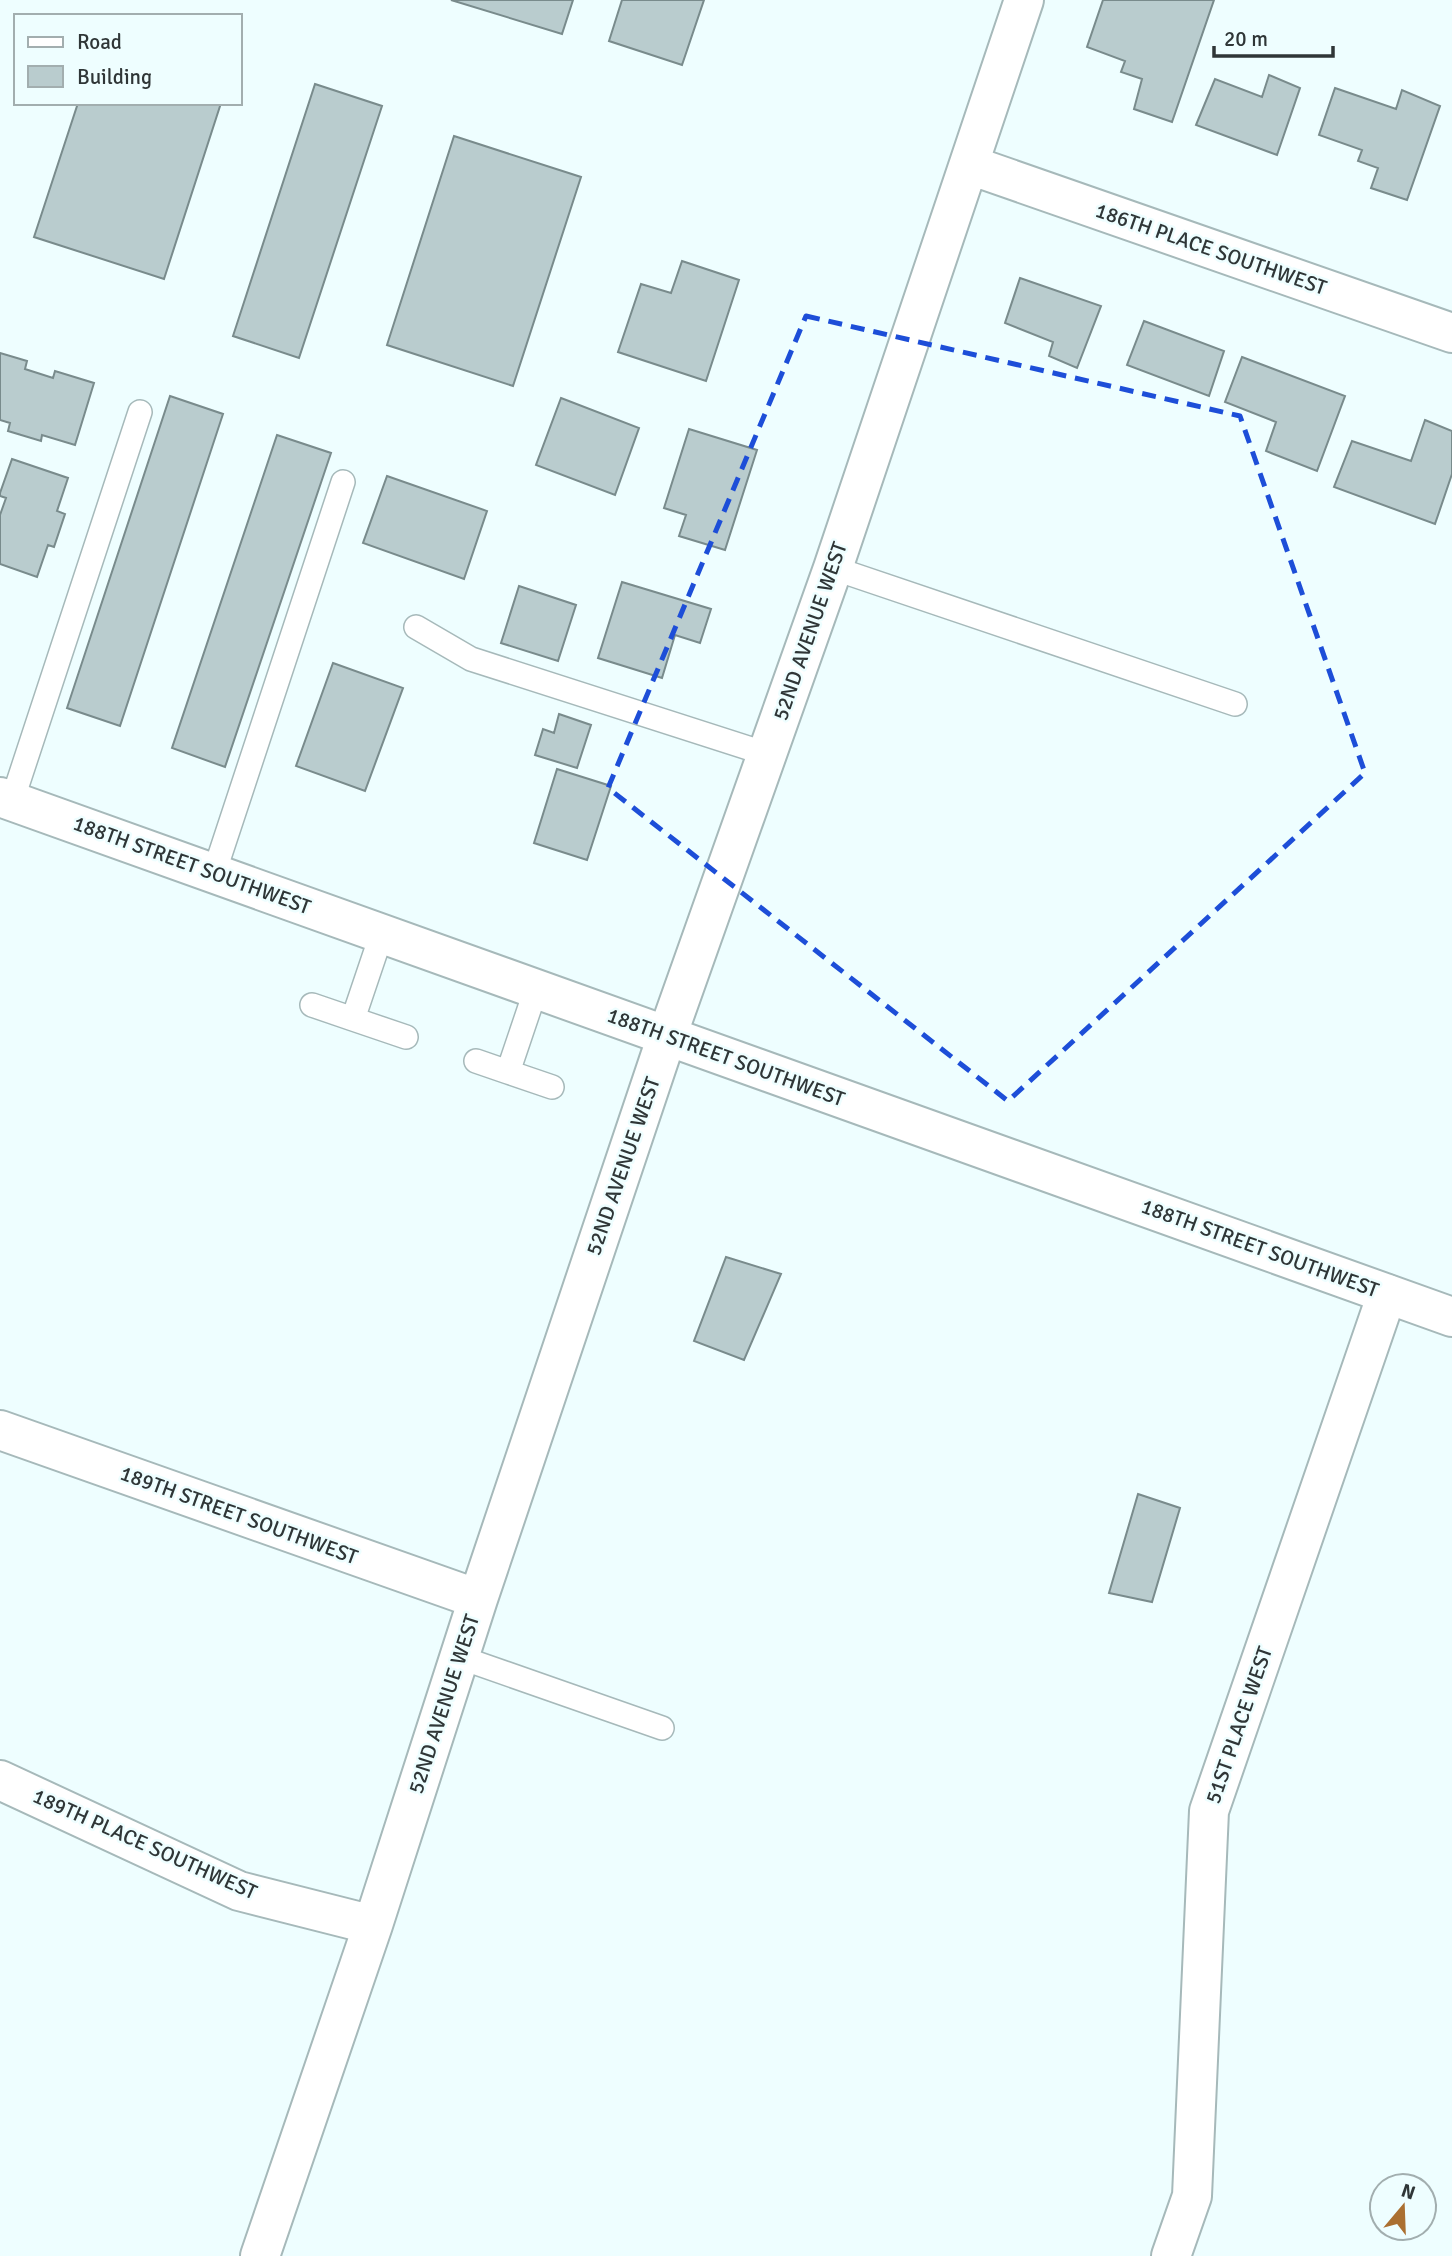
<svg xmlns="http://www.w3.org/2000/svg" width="1452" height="2256" font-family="Signika,sans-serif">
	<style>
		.building { fill: #b9ccce; stroke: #798b8c; stroke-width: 2 }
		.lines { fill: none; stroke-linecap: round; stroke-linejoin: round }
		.service-casing { stroke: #a6b9ba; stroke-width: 26 }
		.minor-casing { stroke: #a6b9ba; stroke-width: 42 }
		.tertiary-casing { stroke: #a6b9ba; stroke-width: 42 }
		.service { stroke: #fff; stroke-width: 23 }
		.minor { stroke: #fff; stroke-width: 38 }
		.tertiary { stroke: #fff; stroke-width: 38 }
		.marked { fill: none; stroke: #1d4ed8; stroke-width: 5; stroke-dasharray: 14 9; stroke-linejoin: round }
		.labels { text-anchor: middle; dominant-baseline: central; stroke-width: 5; stroke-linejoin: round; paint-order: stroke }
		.street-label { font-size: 21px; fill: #2f3637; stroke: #eefeff }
	</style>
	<rect width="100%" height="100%" fill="#eefeff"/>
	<path class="building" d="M451 0H573L562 34Z
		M622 0H704L682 65 609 41Z
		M1103 0H1214L1172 122 1134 109 1142 79 1121 72 1125 61 1087 47Z
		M1269 75 1300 88 1277 155 1196 125 1215 79 1262 97Z
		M315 84 382 106 299 358 233 336Z
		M1335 88 1396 109 1402 90 1440 106 1407 200 1371 188 1378 168 1358 161 1362 150 1319 135Z
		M78 103H221L164 279 34 237Z
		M454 136 581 177 513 386 387 345Z
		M682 261 739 280 706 381 618 352 641 284 671 293Z
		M1020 278 1101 306 1077 368 1049 356 1053 342 1005 323Z
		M1144 321 1224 351 1209 396 1127 365Z
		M0 353 27 361 25 369 53 378 55 371 94 383 75 445 42 435 41 441 8 431 10 423 0 420Z
		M1242 357 1345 396 1317 471 1266 451 1276 422 1225 402Z
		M170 396 223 414 120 726 67 708Z
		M561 398 639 428 615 495 536 465Z
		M1425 420 1452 431V474L1435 524 1334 487 1352 441 1411 461Z
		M689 429 757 450 725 550 679 536 686 515 664 508Z
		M277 435 331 453 225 767 172 748Z
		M12 459 68 478 57 511 65 514 54 547 48 545 37 577 0 564V515L6 498 0 496V493Z
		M387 476 487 511 464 579 363 543Z
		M622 582 711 609 700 643 675 635 662 678 598 658Z
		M519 586 576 605 558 661 501 643Z
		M333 663 403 688 365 791 296 766Z
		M559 714 591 725 577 768 535 755 543 729 554 733Z
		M557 769 611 786 587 860 534 843Z
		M726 1257 781 1274 744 1360 694 1341Z
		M1138 1494 1180 1508 1152 1602 1109 1593Z"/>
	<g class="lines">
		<g class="service-casing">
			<path id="service" d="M833 568 1235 704
				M416 627 471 659 767 754
				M12 801 140 412
				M214 873 343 482
				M382 933 353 1019 406 1037
				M536 989 508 1072 552 1087
				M312 1005 353 1019
				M476 1061 508 1072
				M459 1657 662 1728"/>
		</g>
		<g class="minor-casing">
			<path id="minor" d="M970 165 1452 333
				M0 1430 478 1599
				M0 1780 239 1891 373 1925
				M260 2256 373 1925 478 1599 667 1036 833 568 1024 0
				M1171 2256 1192 2196 1209 1811 1387 1294"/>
		</g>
		<g class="tertiary-casing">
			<path id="tertiary" d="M0 797 1452 1317"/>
		</g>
		<use href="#service" class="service"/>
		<use href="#minor" class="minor"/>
		<use href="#tertiary" class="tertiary"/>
	</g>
	<path class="marked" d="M806 316 1240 416 1365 773 1008 1101 608 788Z"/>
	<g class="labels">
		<g class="street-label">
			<text transform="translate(1211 249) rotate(19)">186TH PLACE SOUTHWEST</text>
			<text transform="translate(810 631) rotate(-71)">52ND AVENUE WEST</text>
			<text transform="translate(192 865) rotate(20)">188TH STREET SOUTHWEST</text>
			<text transform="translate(726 1057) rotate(20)">188TH STREET SOUTHWEST</text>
			<text transform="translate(623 1166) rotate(-71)">52ND AVENUE WEST</text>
			<text transform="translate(1260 1248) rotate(20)">188TH STREET SOUTHWEST</text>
			<text transform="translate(239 1515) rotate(20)">189TH STREET SOUTHWEST</text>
			<text transform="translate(444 1704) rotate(-72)">52ND AVENUE WEST</text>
			<text transform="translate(1239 1725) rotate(-71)">51ST PLACE WEST</text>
			<text transform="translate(145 1844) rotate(24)">189TH PLACE SOUTHWEST</text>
		</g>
	</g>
	<rect x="14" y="14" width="228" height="91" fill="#eefeff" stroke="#a2aeaf" stroke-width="2"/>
	<rect x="28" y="37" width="35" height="10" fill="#ffffff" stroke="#a2aeaf" stroke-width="2"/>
	<text x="77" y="49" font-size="21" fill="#2f3637">Road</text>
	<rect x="28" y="66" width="35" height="21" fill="#b9ccce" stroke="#a2aeaf" stroke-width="2"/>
	<text x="77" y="84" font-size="21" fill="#2f3637">Building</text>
	<g transform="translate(1403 2207) rotate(19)"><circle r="33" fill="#eefeff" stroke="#a2aeaf" stroke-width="2"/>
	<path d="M0-5L12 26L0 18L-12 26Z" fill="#ab7031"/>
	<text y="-10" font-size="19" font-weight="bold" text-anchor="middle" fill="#2f3637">N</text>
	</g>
	<path d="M1214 46v10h119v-10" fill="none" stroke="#2f3637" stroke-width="3.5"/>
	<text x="1224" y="46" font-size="21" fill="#2f3637" stroke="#eefeff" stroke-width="5" paint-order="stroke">20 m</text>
</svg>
